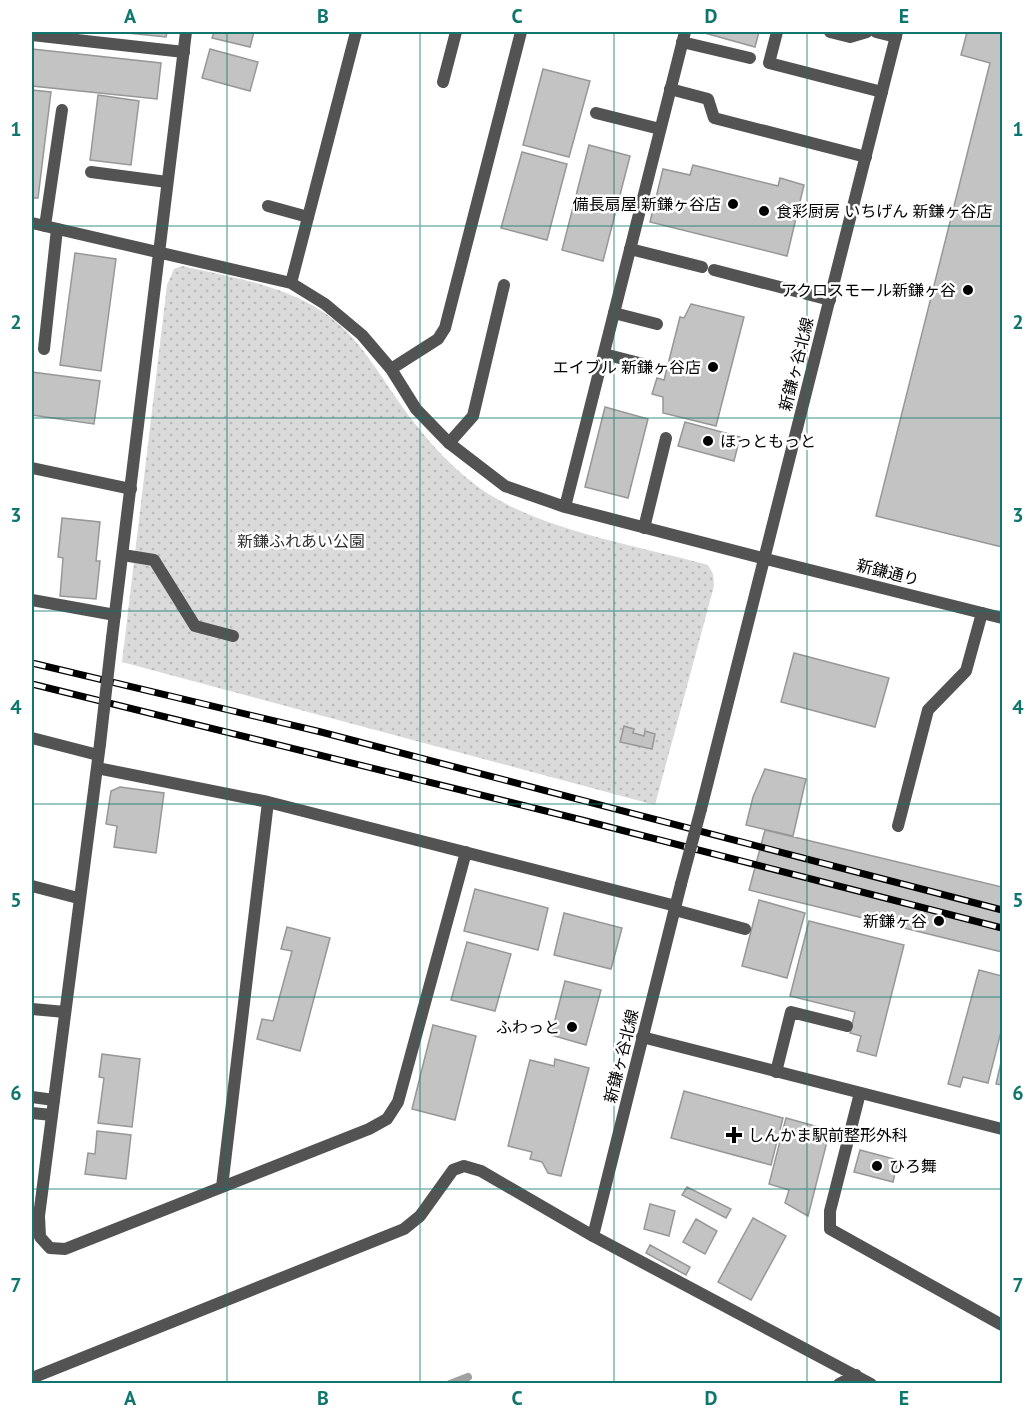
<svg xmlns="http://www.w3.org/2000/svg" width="1034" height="1415" font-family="'PT Sans','Noto Sans JP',sans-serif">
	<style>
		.grass { fill: url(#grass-dots) }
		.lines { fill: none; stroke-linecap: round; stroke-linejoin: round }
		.stream { stroke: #a1a1a1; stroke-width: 8 }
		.building { fill: #c3c3c3; stroke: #979797; stroke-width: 1.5 }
		.service { stroke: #535353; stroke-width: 12 }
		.minor { stroke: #535353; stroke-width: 12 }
		.tertiary { stroke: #535353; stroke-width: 12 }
		.rail-casing { stroke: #000; stroke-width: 7 }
		.rail { stroke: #fff; stroke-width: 4.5; stroke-dasharray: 14; stroke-linecap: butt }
		.minor-bridge { stroke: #535353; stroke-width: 12 }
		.tertiary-bridge { stroke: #535353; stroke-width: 12 }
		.grid { fill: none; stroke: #0f766e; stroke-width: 1.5; stroke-opacity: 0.55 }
		.poi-dot { fill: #000; stroke: #fff; stroke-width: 2 }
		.labels { text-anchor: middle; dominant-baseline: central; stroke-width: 5; stroke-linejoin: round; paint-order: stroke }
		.poi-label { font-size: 16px; fill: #000; stroke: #fff; text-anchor: end }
		.street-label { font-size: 16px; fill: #000; stroke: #fff }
		.park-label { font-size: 16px; fill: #313131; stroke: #fff }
		.neatline { fill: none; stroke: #0f766e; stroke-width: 2 }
		.grid-label { font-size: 20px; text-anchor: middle; font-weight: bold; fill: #0f766e }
	</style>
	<defs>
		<pattern id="grass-dots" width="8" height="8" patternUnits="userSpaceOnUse" patternTransform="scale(1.5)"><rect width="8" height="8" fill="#dadada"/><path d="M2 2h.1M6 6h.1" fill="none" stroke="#b9b9b9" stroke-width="1.8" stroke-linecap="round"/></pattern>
	</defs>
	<rect width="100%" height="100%" fill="#fff"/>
	<path class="grass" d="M182 266C238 279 302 287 345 330 364 349 377 370 392 392 415 426 443 461 477 486 536 530 636 545 708 565L713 574 714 586 655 805 122 662 167 285 174 269Z"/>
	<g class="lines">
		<path class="stream" d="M450 1384 468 1377"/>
	</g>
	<path class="building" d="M117 32H167L166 37Z
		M214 32H254L250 47 212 38Z
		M701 32H759L755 47Z
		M967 32H1002V547L876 516 990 63 961 55Z
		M32 49 161 63 157 99 32 86Z
		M210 49 258 62 250 91 202 78Z
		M543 69 590 81 569 157 523 145Z
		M32 90 51 92 38 198H32Z
		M98 95 139 101 131 165 90 160Z
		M589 145 630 156 603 261 562 250Z
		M522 152 567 164 547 240 501 228Z
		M693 165 778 186 780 178 804 185 787 256 650 222 663 169 690 175Z
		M75 253 116 259 101 371 60 365Z
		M691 304 744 317 716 426 663 413V397L652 394 657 378 664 380 680 317 684 318Z
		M32 372 100 381 94 424 32 415Z
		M605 407 648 419 628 498 585 487Z
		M685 422 740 437 734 461 678 446Z
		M62 518 100 522 96 561H100L96 599 60 596 63 558 58 557Z
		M794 653 889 678 875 727 781 702Z
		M624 726 634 729 633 733 644 736 645 731 655 734 652 749 620 742Z
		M765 769 806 779 793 836 746 825 753 797Z
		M120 787 164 793 156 853 114 847 117 826 106 824 111 791Z
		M765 830 1002 887V952L749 890Z
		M475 889 548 908 538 950 464 931Z
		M759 900 805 913 787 978 742 966Z
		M564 913 622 928 611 969 554 955Z
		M809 921 904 945 876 1056 857 1051 861 1036 850 1033 855 1012 790 996Z
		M287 927 330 938 300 1051 257 1039 262 1019 273 1021 292 951 281 949Z
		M467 942 511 954 495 1011 451 1000Z
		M979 970 1002 976V1028L988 1083 963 1077 960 1087 948 1084Z
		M565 981 601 990 586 1045 551 1035Z
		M433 1025 476 1036 455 1120 412 1109Z
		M102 1054 140 1059 132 1127 98 1123 104 1078 99 1077Z
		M1002 1058V1085L996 1084Z
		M555 1059 589 1068 561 1176 548 1173 542 1162 530 1159 532 1152 508 1146 530 1060 554 1066Z
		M684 1091 783 1118 771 1165 671 1138Z
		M786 1118 830 1130 808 1216 785 1203 789 1190 769 1184Z
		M97 1131 131 1135 126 1179 85 1174 88 1153 95 1154Z
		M860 1150 898 1160 893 1182 854 1172Z
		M687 1187 731 1209 726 1218 682 1195Z
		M650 1204 675 1211 669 1236 644 1229Z
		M753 1218 786 1236 751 1300 718 1282Z
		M696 1219 717 1231 705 1254 683 1242Z
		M650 1245 690 1267 686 1275 646 1253Z"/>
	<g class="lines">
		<path class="service" d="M777 32 769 63 882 92
			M830 32 850 37 867 32
			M876 32 896 37
			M32 35 184 52
			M682 42 750 58
			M443 82 456 32
			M670 89 708 99 714 118 866 157
			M596 113 660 129
			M91 172 167 182
			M268 206 308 217
			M45 226 62 110
			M630 249 702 267
			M714 270 830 300
			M614 313 657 324
			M44 349 57 229
			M604 354 647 365
			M449 443 473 416 504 285
			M32 468 131 489
			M644 528 666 438
			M123 555 154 560 195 626 233 636
			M32 600 115 615
			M898 826 928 710 966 671 982 613
			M675 910 745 929
			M776 1072 791 1012 847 1026
			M32 1097 54 1100
			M32 1113 52 1115"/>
		<path class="minor" d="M32 223 291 283 325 304 362 335 391 369 416 409 449 443 505 486 565 507 766 559
			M291 283 356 32
			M391 369 438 339 445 328 521 32
			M565 507 685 32
			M112 638 186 32
			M32 738 98 755
			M100 744 39 1216 40 1237 50 1248 65 1249 369 1129 387 1119 398 1102 466 852
			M97 768 268 802 676 906
			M32 886 78 898
			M32 1009 65 1012
			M860 1093 830 1211V1229L1002 1325
			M222 1187 268 802
			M32 1378 404 1229 420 1216 453 1170 464 1166 481 1171 593 1236 871 1384
			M839 1384 856 1375"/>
		<path class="tertiary" d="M766 559 1002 618
			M701 809 897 32
			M642 1037 1002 1129
			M593 1236 681 884"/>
		<g class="rail-casing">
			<path id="rail" d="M32 663 321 732 1002 910
				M32 684 582 820 1002 928"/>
		</g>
		<use href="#rail" class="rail"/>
		<path class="minor-bridge" d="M100 744 112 638"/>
		<path class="tertiary-bridge" d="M681 884 701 809"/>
	</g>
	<path class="grid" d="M227 32V1384M420 32V1384M614 32V1384M807 32V1384M32 226H1002M32 418H1002M32 611H1002M32 804H1002M32 997H1002M32 1189H1002"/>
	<g class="poi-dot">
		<circle cx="733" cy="204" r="6"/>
		<circle cx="764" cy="211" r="6"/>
		<circle cx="968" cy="290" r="6"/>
		<circle cx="713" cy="367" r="6"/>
		<circle cx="708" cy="441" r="6"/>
		<circle cx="939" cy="921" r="6"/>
		<circle cx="572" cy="1027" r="6"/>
		<path d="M731 1126h6v6h6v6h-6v6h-6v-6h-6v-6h6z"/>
		<circle cx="877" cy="1166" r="6"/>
	</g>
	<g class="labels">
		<g class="poi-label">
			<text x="721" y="204">備長扇屋 新鎌ヶ谷店</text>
			<text x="776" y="211" text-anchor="start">食彩厨房 いちげん 新鎌ヶ谷店</text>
			<text x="956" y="290">アクロスモール新鎌ヶ谷</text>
			<text x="701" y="367">エイブル 新鎌ヶ谷店</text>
			<text x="720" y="441" text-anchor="start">ほっともっと</text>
			<text x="927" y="921">新鎌ヶ谷</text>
			<text x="560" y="1027">ふわっと</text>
			<text x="748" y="1135" text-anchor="start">しんかま駅前整形外科</text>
			<text x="889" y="1166" text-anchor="start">ひろ舞</text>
		</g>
		<g class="street-label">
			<text transform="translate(796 364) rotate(-76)">新鎌ヶ谷北線</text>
			<text transform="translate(888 572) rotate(14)">新鎌通り</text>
			<text transform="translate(621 1056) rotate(-76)">新鎌ヶ谷北線</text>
		</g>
		<g class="park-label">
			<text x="301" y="541">新鎌ふれあい公園</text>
		</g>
	</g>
	<rect width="1034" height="1415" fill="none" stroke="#ffffff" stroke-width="66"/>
	<rect x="33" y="33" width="968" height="1349" class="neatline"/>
	<g class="grid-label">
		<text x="130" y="23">A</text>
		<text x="323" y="23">B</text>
		<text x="517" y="23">C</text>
		<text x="711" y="23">D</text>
		<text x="904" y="23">E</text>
		<text x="16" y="136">1</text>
		<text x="1018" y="136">1</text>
		<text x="16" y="329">2</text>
		<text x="1018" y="329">2</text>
		<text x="16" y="522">3</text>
		<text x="1018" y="522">3</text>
		<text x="16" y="714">4</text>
		<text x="1018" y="714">4</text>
		<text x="16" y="907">5</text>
		<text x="1018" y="907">5</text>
		<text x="16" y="1100">6</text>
		<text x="1018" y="1100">6</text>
		<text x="16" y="1292">7</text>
		<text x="1018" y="1292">7</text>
		<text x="130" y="1405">A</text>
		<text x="323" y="1405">B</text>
		<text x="517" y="1405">C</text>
		<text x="711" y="1405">D</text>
		<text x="904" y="1405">E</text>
	</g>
</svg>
